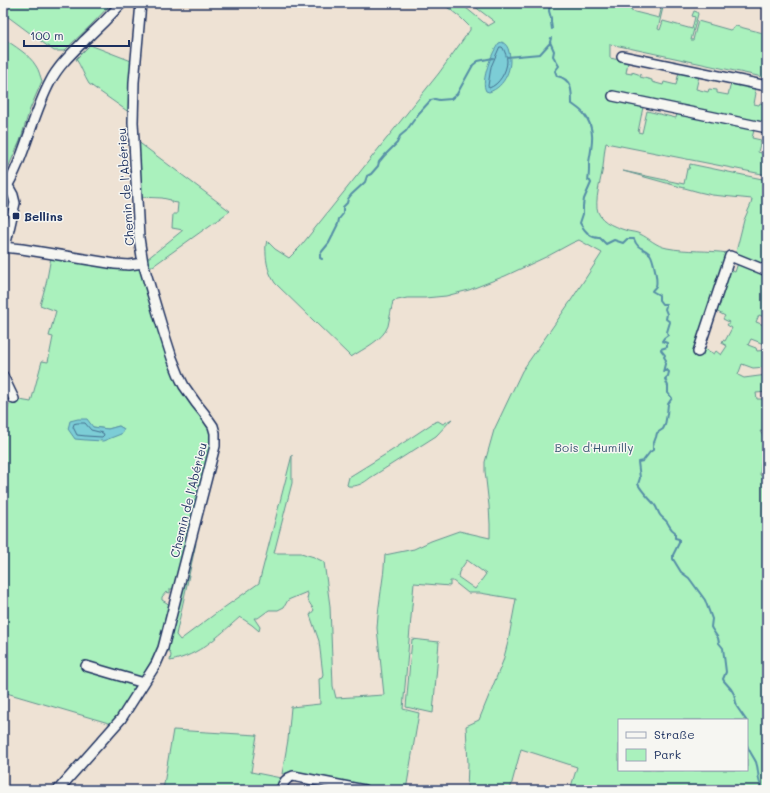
<svg xmlns="http://www.w3.org/2000/svg" width="770" height="793" font-family="Mali,sans-serif">
	<style>
		.green { fill: #aaf1bd; stroke: #62908e; fill-rule: evenodd }
		.water { fill: #7ccdd6; stroke: #558ea6 }
		.lines { fill: none; stroke-linecap: round; stroke-linejoin: round }
		.shore { stroke: #426e8e; stroke-width: 1 }
		.stream { stroke: #558ea6; stroke-width: 2 }
		.minor-casing { stroke: #1b2f5e; stroke-width: 12 }
		.minor { stroke: #f6f6f2; stroke-width: 9 }
		.poi-dot { fill: #1b2f5e; stroke: #f6f6f2; stroke-width: 1.5 }
		.labels { text-anchor: middle; dominant-baseline: central; stroke-width: 3; stroke-linejoin: round; paint-order: stroke }
		.street-label { font-size: 12px; fill: #1b2f5e; stroke: #f6f6f2 }
		.poi-label { font-size: 12px; font-weight: bold; fill: #1b2f5e; stroke: #f6f6f2; text-anchor: start }
		.park-label { font-size: 12px; fill: #385671; stroke: #f6f6f2 }
	</style>
	<rect width="100%" height="100%" fill="#eee2d4"/>
	<filter id="ink" filterUnits="userSpaceOnUse"><feTurbulence type="fractalNoise" baseFrequency=".025" numOctaves="2"/><feDisplacementMap in="SourceGraphic" scale="8" xChannelSelector="R" yChannelSelector="G"/><feConvolveMatrix kernelMatrix="1 2 1 2 8 2 1 2 1" color-interpolation-filters="sRGB"/></filter>
	<g filter="url(#ink)">
		<path class="green" d="M3 3H112L92 24 64 51H54L3 13Z
			M442 3H460L488 26 495 22 470 3H633L631 11 659 18 662 6 656 4V3H664L658 29 660 30 663 21 692 29 695 17 692 16 694 11 697 12 698 14 691 40H693L698 21 730 30 736 26 767 34V78L610 44V58L628 62 626 73 632 74V72L641 75 640 77 652 80V82L663 85 664 82 676 85 679 72 699 76 696 89 708 92 709 89 717 90V93L728 95 731 83 755 88V92L756 93 754 104 759 105 760 103 767 104V127L610 91 609 98 634 103 635 105 643 107 638 132 642 133 647 111 676 118 677 113 754 130 752 138 761 140 758 152 765 154 766 150 767 151V175L606 143C604 151 604 159 603 167 601 179 594 202 598 212 602 223 618 228 628 231 632 232 636 232 640 234 649 238 656 246 667 248 687 252 708 250 728 253L702 350 705 349 714 354 716 351 721 355 727 346 722 343 723 340 725 341 732 328 727 325 729 322 723 319 725 316 716 311 718 304 720 305 721 302 719 301 726 284 724 280 728 269 735 272 738 263 767 275V318L759 315 756 322 764 325 765 327H767V343L764 344 751 339 748 345 756 348 757 351 767 350V367L753 368 742 364 738 375 744 378 767 375V392L756 393 757 399H767V432L760 431 764 438 760 475 767 477V790H570L577 767 521 749 510 790H467L468 764 466 726 479 720 503 661 508 642 516 599 480 593H468L453 581H450V586L414 583 403 709 419 713 406 790H379L295 772 282 774 288 740 291 707 320 704 319 679 322 678 323 675 319 641 310 615 314 610 307 599 308 594 307 592 288 600 284 607 278 610H269L258 618H254L260 627 259 631 252 625 240 617C217 637 200 655 170 661L171 655 167 648 191 547 196 543 176 635 180 640 215 614 259 583 292 455V483L274 553H301L314 557 324 562 330 606 333 686 336 698 384 695 377 628C378 603 384 580 385 555L414 549 431 541 459 531 490 538V524L489 506 485 471V462L494 430 522 371 570 302 602 253 579 240 572 243 548 256 505 276 469 290 446 296 425 298H407L393 301C391 309 390 318 388 326 383 340 363 349 351 357L275 283C269 273 267 267 266 255 266 250 265 246 267 241L275 249 289 258 300 247 439 73 470 30V27L461 18ZM467 560 486 574 475 589 458 577 459 572ZM619 720H747V770H619Z
			M3 38C14 46 29 54 36 66 39 70 40 76 42 81L30 109 20 141 3 179Z
			M90 45 134 62 130 113 89 84C84 76 81 66 76 59Z
			M137 141 230 211 153 266H149L147 259 183 230 172 228 173 214H177L178 203 171 202V200L162 198 140 197Z
			M690 164 767 180V268L735 256 744 220 751 204 752 199 712 195 699 192 623 171 684 184 687 169H689Z
			M51 257 138 268 141 269 167 352 212 430V447L174 589H170V593L166 592 162 597V600L167 603 169 605 158 649 136 687 112 724 3 692V436L8 407 14 399 31 402 42 361 48 362 53 337 49 336 56 311 40 305 46 284ZM119 426 124 429 75 438 93 427 108 429Z
			M452 419 436 436 370 478C364 483 357 487 348 486L347 485 349 477 391 451 433 423 438 421 443 424Z
			M412 639 439 642 433 713 406 707Z
			M173 730 257 735 251 772 281 778 278 790H163Z"/>
		<path class="water" d="M502 42C506 44 508 47 509 52 513 67 505 87 489 92L486 91C480 81 492 52 499 43Z
			M78 419H87L93 427 108 429 119 426 124 429 121 434 103 441 86 440 75 439 68 429 70 421Z"/>
		<g class="lines">
			<path class="shore" d="M500 47H502L503 48C505 52 507 57 507 61 507 71 499 85 489 88L488 86 491 67Z
				M78 423H85L91 430 103 433 104 435 102 437 86 436 77 435 73 427 74 424Z"/>
			<path class="stream" d="M550 3 549 11 551 18V22L552 29
				M551 38 550 42 554 51 553 56 559 66 555 71 557 76C572 79 572 91 572 104 576 107 581 110 584 114 596 128 592 146 589 162 589 164 589 166 589 168 589 172 589 176 588 180L590 181 591 183 584 199 583 206V214L580 223C584 230 591 239 600 238L606 244 614 240 623 243 627 239H634C638 250 643 247 650 254 653 258 658 280 656 286 655 288 653 289 652 291L659 295V300L662 304H666V306L665 309 667 314 666 319 670 322 667 332 668 335 664 338 662 341 667 343V347L661 349V350L665 355 664 357 666 360 663 372 667 370 669 372 668 376 665 379 668 386V393L672 398 668 404 667 414 665 425 663 429 657 433 656 437 653 445V450L650 452 643 461 638 462 640 478 638 484C642 492 649 498 654 504 657 507 658 512 660 515 662 518 665 519 667 522 670 526 670 529 675 532V538L679 539V543L673 555V559L681 572 689 578 705 600 712 619 711 627 712 629 718 638 719 643 723 648 726 672 723 679 724 681 731 689 734 694 737 707 746 720
				M507 57 540 54 550 43
				M322 259 320 258V254L329 243 332 237 333 234 338 224 339 219 343 214V207L347 203 348 199 351 195 365 182 367 176 371 174 378 166 379 162 384 156 397 143 400 136 406 131 419 113 431 100 435 99 439 100 451 99 457 94 473 65 478 61 493 58
				M747 723V739
				M747 745C749 751 753 756 756 762 760 773 756 780 764 790"/>
			<g class="minor-casing">
				<path id="minor" d="M622 56 767 86
					M613 96 767 128
					M3 193C25 159 31 118 50 82 58 66 72 53 85 40 98 28 110 16 122 3
					M3 247 22 249 115 264 129 265 143 263
					M5 247 15 203 13 195 8 186
					M698 352 730 256 767 271
					M3 376 14 399
					M86 666 144 683
					M58 790 121 719 156 664 163 648 215 446V433L213 426 204 413 196 403 184 386 180 378 172 358 163 330 143 263 139 238 134 141 133 122 134 82 141 3
					M281 790C283 782 286 778 293 776L364 790"/>
			</g>
			<use href="#minor" class="minor"/>
		</g>
	</g>
	<rect class="poi-dot" x="12" y="212" width="8" height="8" rx="2"/>
	<g class="labels">
		<g class="street-label">
			<text transform="translate(125 187) rotate(-94)">Chemin de l'Abérieu</text>
			<text transform="translate(188 500) rotate(-76)">Chemin de l'Abérieu</text>
		</g>
		<g class="poi-label">
			<text x="24" y="216">Bellins</text>
		</g>
		<g class="park-label">
			<text x="594" y="447">Bois d'Humilly</text>
		</g>
	</g>
	<rect width="770" height="793" fill="none" stroke="#f6f6f2" stroke-width="16"/>
	<rect x="8" y="8" width="754" height="777" fill="none" stroke="#1b2f5e" stroke-width="1.5" filter="url(#ink)"/>
	<rect x="618" y="719" width="130" height="52" fill="#f6f6f2" stroke="#9ea6b7"/>
	<rect x="626" y="732" width="20" height="6" fill="#f6f6f2" stroke="#9ea6b7"/>
	<text x="654" y="739" font-size="12" fill="#1b2f5e">Straße</text>
	<rect x="626" y="749" width="20" height="12" fill="#aaf1bd" stroke="#9ea6b7"/>
	<text x="654" y="759" font-size="12" fill="#1b2f5e">Park</text>
	<path d="M24 40v6h105v-6" fill="none" stroke="#1b2f5e" stroke-width="2"/>
	<text x="30" y="40" font-size="12" fill="#1b2f5e" stroke="#f6f6f2" stroke-width="3" paint-order="stroke">100 m</text>
</svg>
